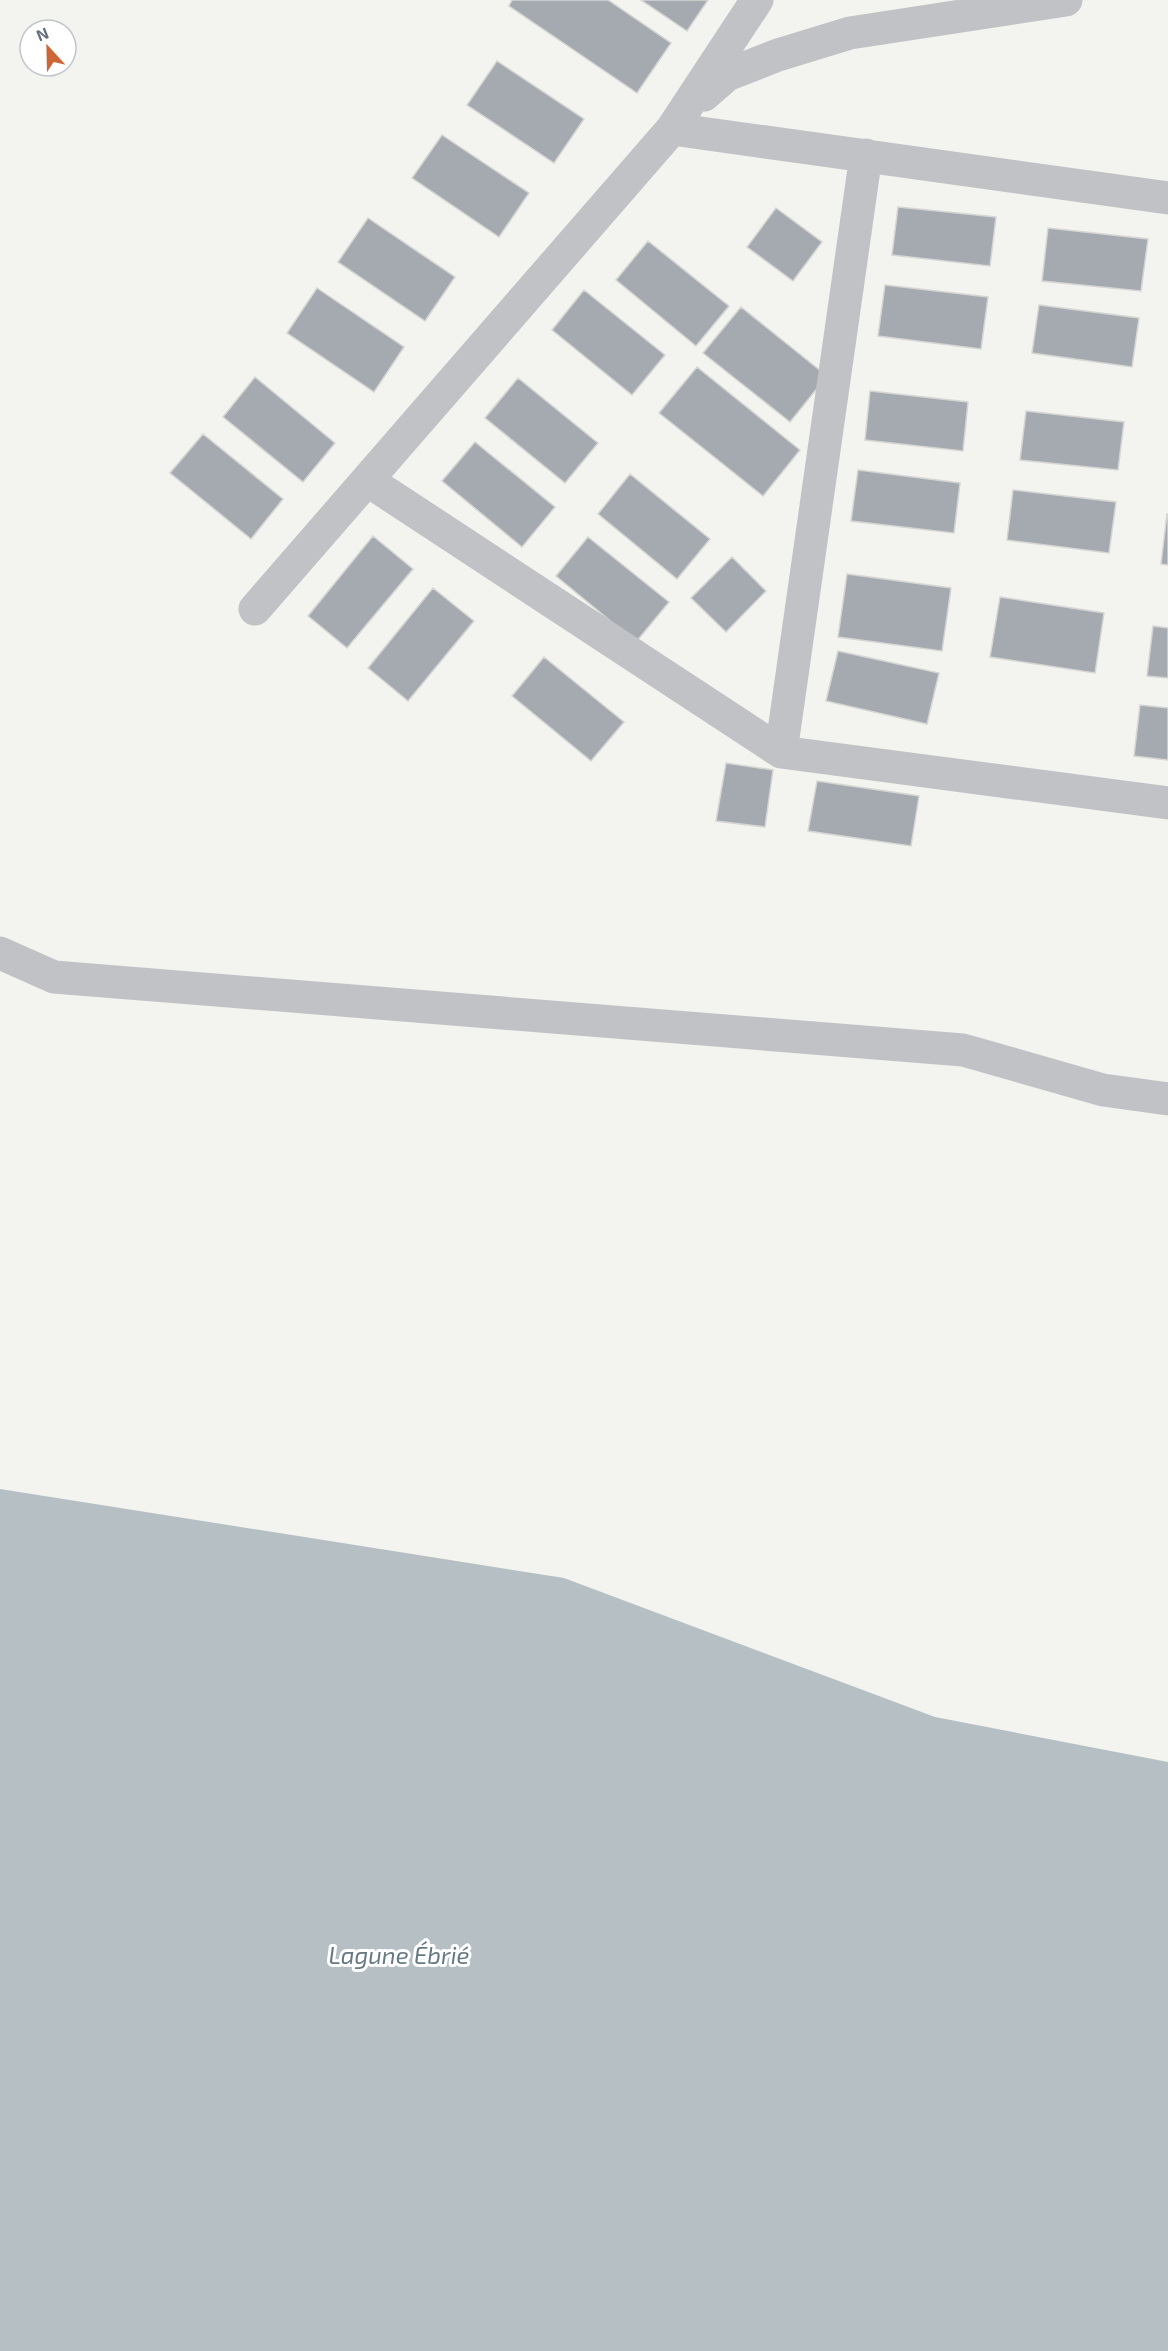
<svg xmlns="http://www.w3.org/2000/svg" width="1168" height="2351" font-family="'Exo 2',sans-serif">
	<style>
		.water { fill: #b6bfc4 }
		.building { fill: #a4aab0; stroke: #d5d5d3; stroke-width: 1.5 }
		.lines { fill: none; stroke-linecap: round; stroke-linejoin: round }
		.minor { stroke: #c0c2c5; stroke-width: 33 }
		.labels { text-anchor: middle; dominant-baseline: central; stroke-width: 6; stroke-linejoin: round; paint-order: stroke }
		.water-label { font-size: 24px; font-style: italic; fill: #677982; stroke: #fff }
	</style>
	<rect width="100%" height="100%" fill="#f3f4f0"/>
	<path class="water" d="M0 1489 564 1578 935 1717 1168 1762V2351H0Z"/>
	<path class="building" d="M512 0H608L671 43 637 93 509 6Z
		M641 0H708L687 31Z
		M497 61 584 119 554 163 467 105Z
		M442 135 529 193 499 237 412 178Z
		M898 207 996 217 990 266 892 255Z
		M776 208 822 242 793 281 747 247Z
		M368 218 455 277 425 321 338 262Z
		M1048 228 1148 239 1141 291 1042 281Z
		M648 241 729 306 696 346 616 280Z
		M885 285 988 297 981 349 878 336Z
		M317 288 404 347 374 392 287 333Z
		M584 290 665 355 632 395 552 330Z
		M1039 305 1139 318 1132 367 1032 353Z
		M741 307 827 376 790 422 703 353Z
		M697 367 800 450 763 496 659 413Z
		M255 377 335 443 303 482 223 417Z
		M518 378 598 443 565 483 485 418Z
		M870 391 968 402 963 451 865 440Z
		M1026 411 1124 422 1118 470 1020 460Z
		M203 434 283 499 251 539 170 473Z
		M475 442 555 507 522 547 442 481Z
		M858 470 960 483 954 533 851 521Z
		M630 474 710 539 677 579 598 514Z
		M1013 490 1116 502 1109 553 1007 540Z
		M1167 514H1168V565L1161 564Z
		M373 536 413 569 347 648 308 616Z
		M588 537 669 602 636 642 556 576Z
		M732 557 766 591 726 632 691 598Z
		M847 574 951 588 942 651 838 637Z
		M433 588 474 621 408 701 368 668Z
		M1000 597 1104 613 1095 673 990 657Z
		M1153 626 1168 628V678L1147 676Z
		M838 651 939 673 927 724 826 701Z
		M544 657 624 722 591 761 512 696Z
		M1140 705 1168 708V760L1134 756Z
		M726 763 773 770 765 827 716 821Z
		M817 781 919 796 911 846 808 831Z"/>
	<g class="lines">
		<path class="minor" d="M704 95 727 75 778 55 850 33 1066 0
			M672 129 1168 198
			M367 480 781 752 1168 803
			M255 609 672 129 757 0
			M781 752 866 155
			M0 953 54 977 963 1050 1103 1090 1168 1099"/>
	</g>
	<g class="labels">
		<g class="water-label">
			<text x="399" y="1954">Lagune Ébrié</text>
		</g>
	</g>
	<g transform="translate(48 48) rotate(338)"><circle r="28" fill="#ffffff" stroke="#c2c6cb" stroke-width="1.5"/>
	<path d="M0-4.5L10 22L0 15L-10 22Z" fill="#cd6637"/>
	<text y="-9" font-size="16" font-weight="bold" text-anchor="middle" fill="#66717e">N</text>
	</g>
</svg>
